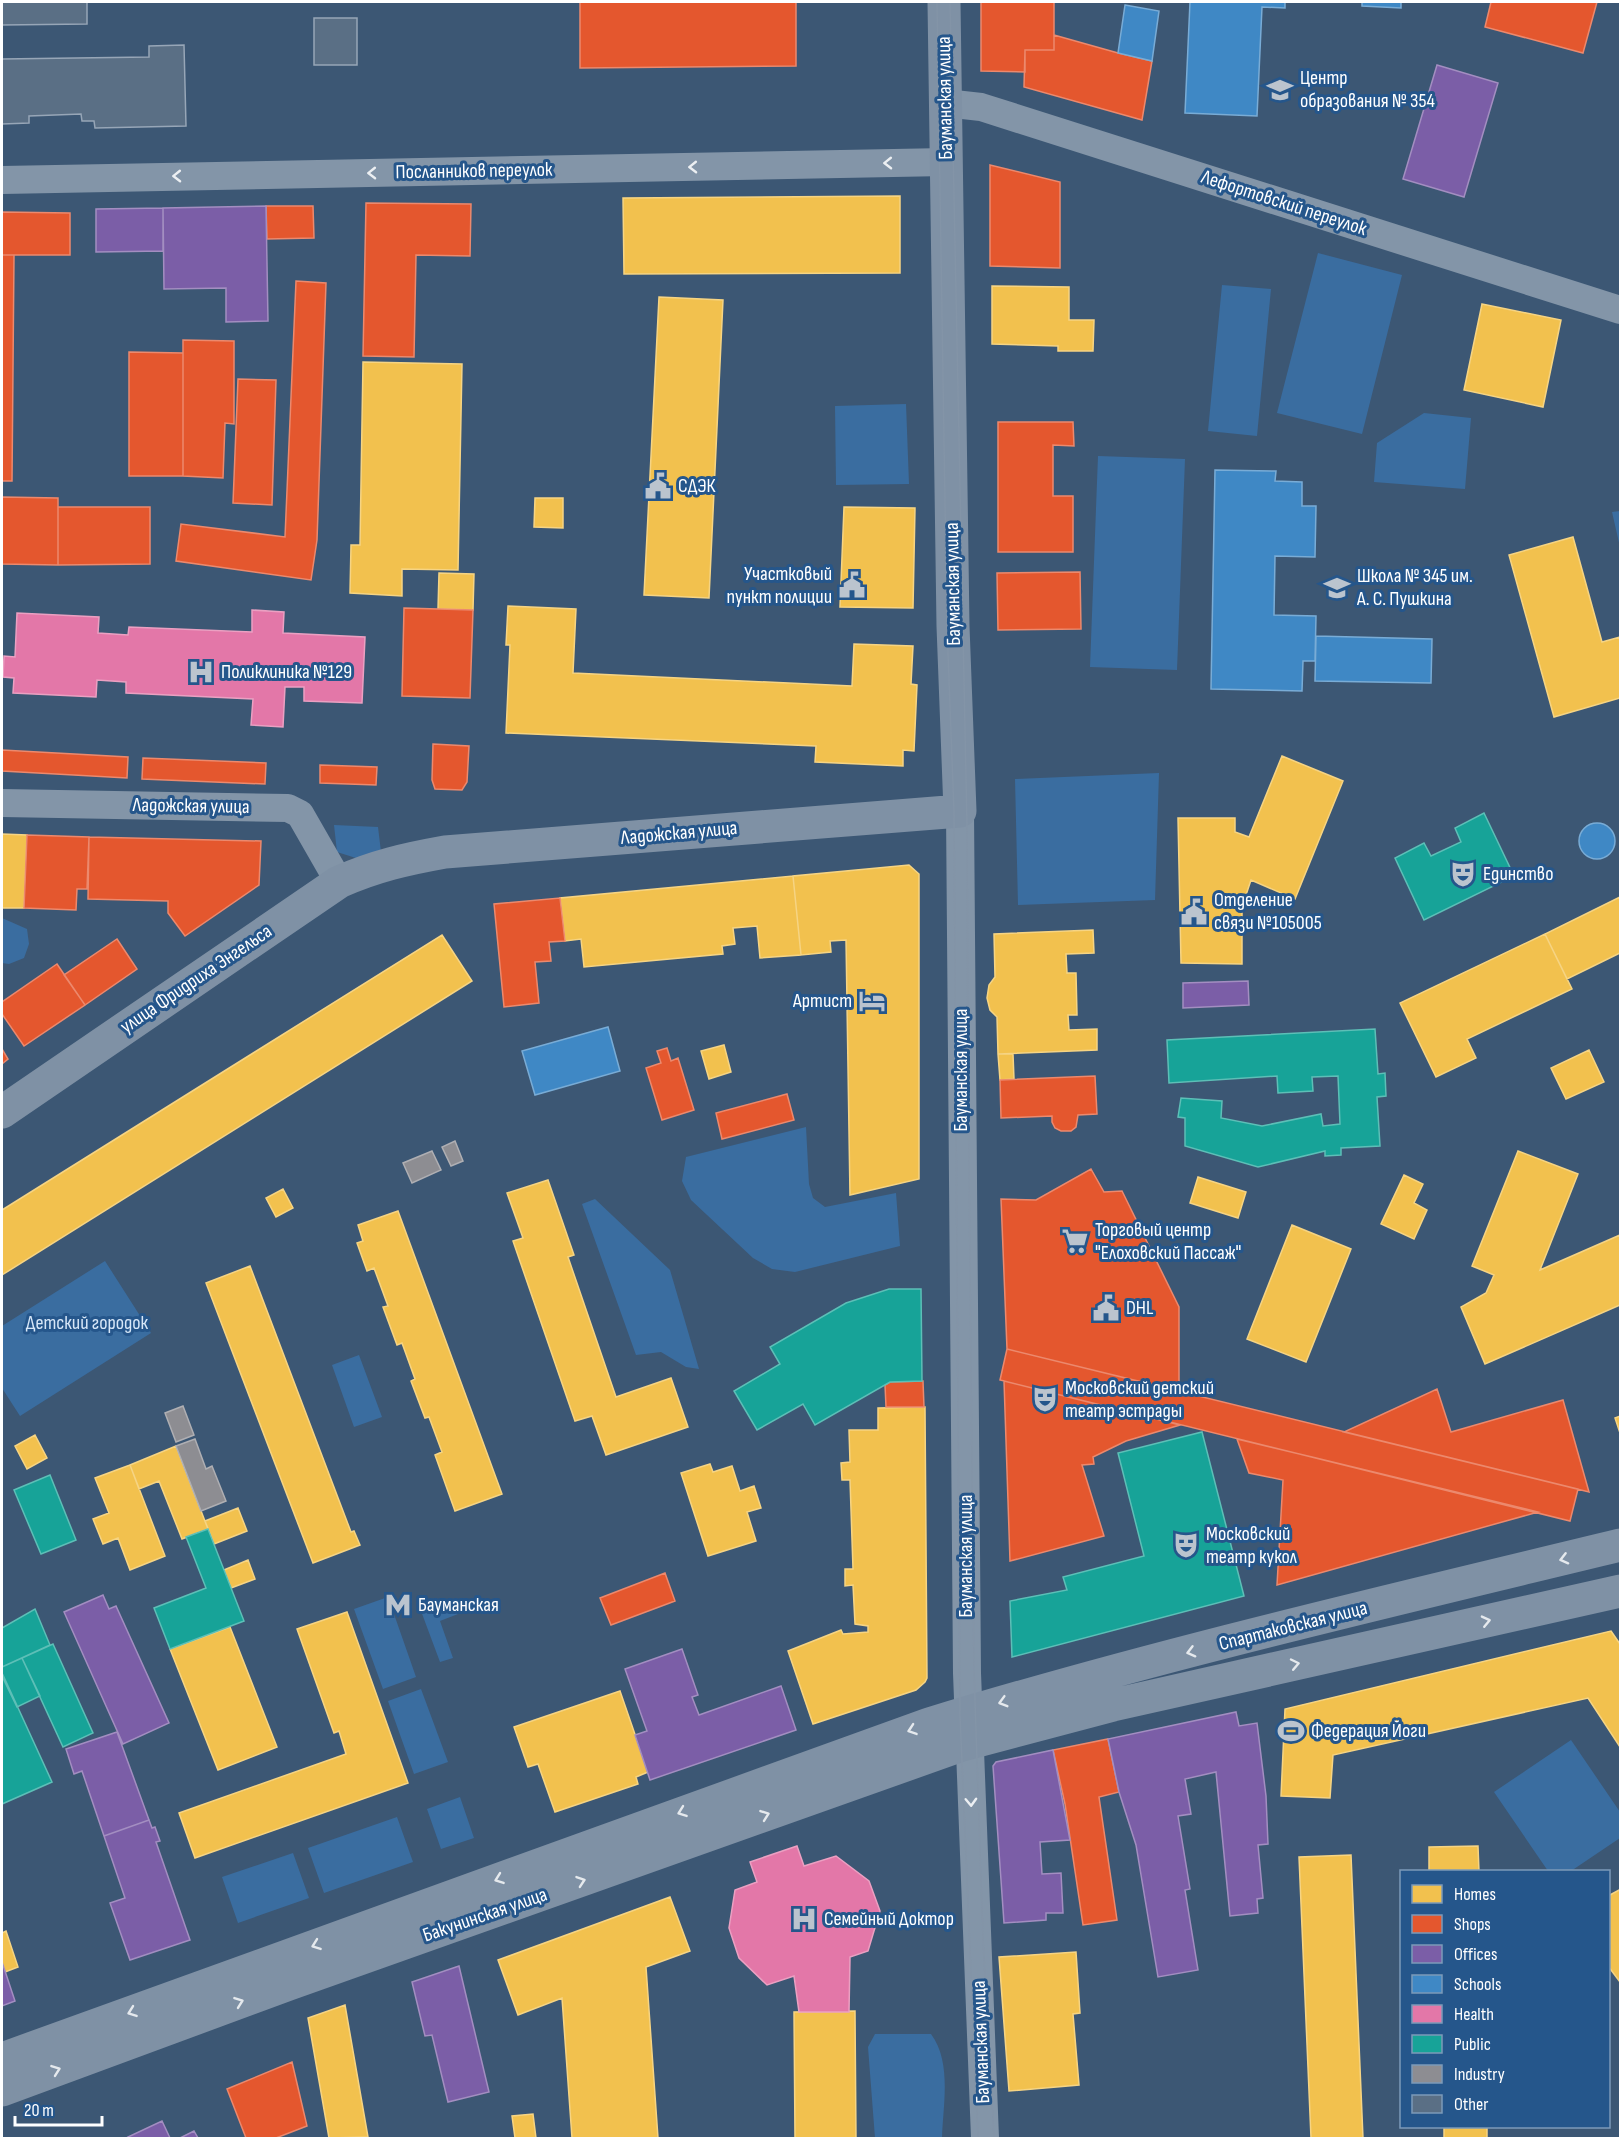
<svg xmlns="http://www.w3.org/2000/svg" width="1622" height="2140" font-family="'Sofia Sans Condensed',sans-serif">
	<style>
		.green { fill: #3a6da0 }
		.homes { fill: #f2c14e; stroke: #f6d483; stroke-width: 1.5 }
		.shops { fill: #e4572e; stroke: #ec896d; stroke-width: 1.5 }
		.offices { fill: #7b5ea7; stroke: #a38ec1; stroke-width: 1.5 }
		.schools { fill: #3f88c5; stroke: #79acd6; stroke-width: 1.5 }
		.health { fill: #e377a8; stroke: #eba0c2; stroke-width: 1.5 }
		.public { fill: #17a398; stroke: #5dbfb7; stroke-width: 1.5 }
		.industry { fill: #8d8d92; stroke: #afafb3; stroke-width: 1.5 }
		.building { fill: #5a6f85; stroke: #97a6b7; stroke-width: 1.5 }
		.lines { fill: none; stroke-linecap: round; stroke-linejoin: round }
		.street { stroke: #8395a8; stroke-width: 28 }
		.secondary { stroke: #7f91a5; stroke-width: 33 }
		.tram { stroke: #8394a7; stroke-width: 1.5 }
		.oneway { stroke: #eceff2 }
		.oneway2 { stroke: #e5e9ed }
		.labels { text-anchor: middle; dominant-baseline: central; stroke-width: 6; stroke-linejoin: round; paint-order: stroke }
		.poi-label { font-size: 20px; fill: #fff; stroke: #25568b; text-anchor: start }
		.street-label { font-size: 20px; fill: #fff; stroke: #25568b }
		.park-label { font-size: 20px; fill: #d7e7f8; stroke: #25568b }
	</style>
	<rect width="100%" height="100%" fill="#3c5774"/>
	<path class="green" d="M1318 253 1402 275 1362 434 1277 413Z
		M1222 285 1271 289 1257 436 1208 431Z
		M906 404 909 484 836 485 835 406Z
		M1424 413 1471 418 1465 489 1374 482 1377 443Z
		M1098 456 1185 459 1177 670 1090 667Z
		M1620 511V547L1612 512Z
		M1159 773 1155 900 1018 905 1015 779Z
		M334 825 378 827 381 852 359 859 337 852Z
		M2 918 27 929 29 944 24 958 9 964 2 963Z
		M806 1127 809 1184 813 1198 825 1207 896 1193 900 1246 795 1272 772 1269 753 1258 691 1200 682 1181 686 1157Z
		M595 1199 670 1270 699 1369 686 1367 661 1352 636 1355 582 1204Z
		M105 1261 151 1333 20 1416 2 1388V1326Z
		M359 1355 382 1417 354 1427 332 1365Z
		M388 1597 416 1677 383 1689 354 1609Z
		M453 1599 458 1614 440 1621 453 1658 440 1662 421 1611Z
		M421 1689 448 1762 414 1774 388 1701Z
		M1571 1740 1620 1812V1838L1571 1871H1548L1494 1792Z
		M460 1797 474 1838 441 1849 427 1809Z
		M397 1817 413 1862 324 1893 308 1848Z
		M293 1853 309 1898 238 1923 222 1877Z
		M875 2034H931C952 2062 943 2105 942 2138H875L868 2047Z"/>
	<path class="homes" d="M900 196V273L624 274 623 198Z
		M992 286 1069 287V320H1094L1093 351H1058V346L992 344Z
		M659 297 723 300 709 598 644 595Z
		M1482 304 1561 320 1543 407 1464 390Z
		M363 362 462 364 458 570 402 569V596L350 593 351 545H360Z
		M535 498H563V528L534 527Z
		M844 507 915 508 913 608 840 607Z
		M1573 537 1602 642 1620 637V698L1554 717 1509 555Z
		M439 573 474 574 473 610 438 609Z
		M508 606 576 609 573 673 852 686 854 644 913 646 911 684 917 685 914 751 903 750V766L815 762 816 746 506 733 510 645H506Z
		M1282 756 1343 781 1295 899 1251 880 1242 907V964L1181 963 1178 818H1235V832L1249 837Z
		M2 834 27 835 24 908H2Z
		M909 865 919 874V1179L850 1195 846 940 830 941 831 952 801 955 793 876Z
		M793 876 801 955 760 958 757 926 733 928 735 944 722 946 723 954 584 967 581 939 565 941 560 898Z
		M1620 897V953L1567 979 1545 934Z
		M1093 930 1094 953 1066 954 1067 973H1076L1077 1015H1068L1069 1030 1097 1029V1050L998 1054 997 1017 990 1010 987 998 989 985 995 977 994 934Z
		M1545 934 1572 989 1467 1039 1476 1058 1436 1077 1400 1003Z
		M442 935 472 981 2 1275V1210Z
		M724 1045 731 1072 709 1079 701 1051Z
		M1589 1050 1604 1082 1566 1099 1551 1068Z
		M998 1054H1013L1014 1079 1000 1080Z
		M1518 1151 1578 1174 1540 1270 1620 1235V1305L1485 1364 1461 1307 1486 1293 1494 1275 1472 1266Z
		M1404 1175 1423 1184 1414 1203 1427 1210 1414 1239 1381 1224Z
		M1198 1177 1246 1192 1238 1218 1190 1203Z
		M548 1180 574 1255 568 1257 616 1397 671 1378 688 1427 606 1455 592 1416 575 1421 513 1241 523 1238 507 1193Z
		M283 1189 293 1208 276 1217 266 1198Z
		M398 1211 502 1494 455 1511 435 1455 442 1452 429 1417 425 1418 411 1381 415 1379 402 1343 397 1345 383 1307 388 1306 374 1268 367 1271 357 1243 363 1241 358 1225Z
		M1292 1225 1351 1249 1306 1362 1247 1339Z
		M250 1266 351 1532 354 1531 360 1545 313 1563 206 1283Z
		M925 1407 927 1678 925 1682 916 1690 813 1724 788 1651 841 1630 843 1634 868 1632V1626L855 1624 853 1585 845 1586V1569H853L850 1480H842L841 1463 850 1462 849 1430H878V1408Z
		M1620 1416V1433L1615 1418Z
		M35 1435 47 1458 27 1469 15 1446Z
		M176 1446 208 1529 182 1539 159 1481 139 1489 130 1465Z
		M710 1464 713 1472 732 1466 740 1491 754 1486 761 1508 747 1512 756 1541 708 1556 681 1473Z
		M130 1465 165 1556 130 1570 118 1538 103 1544 93 1519 109 1513 95 1478Z
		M238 1508 247 1531 214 1544 205 1521Z
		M248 1560 255 1579 231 1588 224 1570Z
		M347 1612 408 1783 195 1858 179 1813 346 1754 339 1731 334 1733 297 1629Z
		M230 1627 277 1747 218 1770 170 1649Z
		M1611 1631 1620 1644V1747L1588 1698 1333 1755 1330 1798 1281 1796 1285 1709Z
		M620 1691 648 1772 636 1777 638 1784 555 1812 538 1764 528 1767 514 1727Z
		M1478 1846 1479 1872H1429V1847Z
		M1351 1855 1363 2138H1311L1299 1857Z
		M1619 1890 1620 1892V1982L1608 1966V1896Z
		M670 1897 690 1951 646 1967 658 2138H572L562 1998 518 2015 498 1960Z
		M6 1931 18 1967 5 1972 2 1962V1933Z
		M1076 1952 1080 2013 1073 2014 1079 2085 1009 2091 999 1957Z
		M345 2005 368 2137 329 2138 308 2018Z
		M855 2011 856 2138H795L794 2012Z
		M533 2114 536 2138H515L512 2116Z
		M1444 2126H1487V2138H1444Z"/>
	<path class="shops" d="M580 2H796V66L580 68Z
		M981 2H1054V50H1025V72L981 71Z
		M1491 2H1597L1583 53 1485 27Z
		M1054 35 1118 53 1152 61 1142 120 1024 87 1025 50H1054Z
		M990 165 1060 182V268L990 266Z
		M366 203 471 204 470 256 416 255 414 357 363 356Z
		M266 206H313L314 238 267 239Z
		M2 212 70 213V255H2Z
		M2 255H14L12 481H2Z
		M296 281 326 283 317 540 311 580 176 561 181 524 285 537Z
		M183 340 234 341V424L225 423 223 478 183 476Z
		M129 352 183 353V476H129Z
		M238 379 276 380 272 505 233 503Z
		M998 422H1073L1074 446 1053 445V496H1073V552H998Z
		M2 497 58 498V565L2 564Z
		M58 507H150V564L58 565Z
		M1080 572 1081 629 998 630 997 573Z
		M404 608 473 610 470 698 402 696Z
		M433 744 469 746 467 782 462 790 435 789 432 780Z
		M2 750 128 757 127 778 2 771Z
		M143 758 266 763 265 784 142 779Z
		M320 765 377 767 376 785 320 783Z
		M27 835 89 837 87 889H77L76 910 24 908Z
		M89 837 261 841 259 885 185 936 168 913V901L88 899Z
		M560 898 565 941 549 942 551 961 535 962 539 1003 504 1007 494 904Z
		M117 939 137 969 85 1005 64 975Z
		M57 964 85 1005 24 1046 2 1014V1002Z
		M667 1048 671 1061 678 1058 694 1110 662 1120 646 1068 661 1063 657 1051Z
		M2 1049 8 1059 2 1064Z
		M1095 1076 1097 1114 1078 1115 1076 1127 1071 1131H1061L1055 1128 1052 1122V1116L1001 1118 1000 1080Z
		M787 1094 794 1120 722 1139 716 1113Z
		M1091 1169 1104 1192 1122 1191 1179 1307V1391L1007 1349 1001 1199 1036 1200Z
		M1007 1349 1578 1489 1570 1521 1000 1380Z
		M923 1381 924 1407H886L885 1385 890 1382Z
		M1004 1381 1180 1425 1126 1441 1093 1457 1094 1464 1082 1465 1104 1536 1010 1561Z
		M1437 1389 1451 1432 1563 1400 1589 1492 1344 1432Z
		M1237 1439 1312 1457 1538 1512 1277 1585 1283 1480 1249 1473Z
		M665 1573 675 1601 611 1625 600 1598Z
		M1108 1739 1119 1792 1099 1797 1117 1920 1083 1925 1065 1804 1053 1750Z
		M292 2062 307 2126 276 2138H246L227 2089Z"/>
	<path class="offices" d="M1437 65 1498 83 1464 197 1403 179Z
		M266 206 268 321 226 322V288L164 289 163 208Z
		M163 208V251L96 252V209Z
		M1248 981 1249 1005 1183 1008V983Z
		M103 1595 109 1609 116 1606 169 1723 123 1744 64 1612Z
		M682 1649 698 1695 692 1697 699 1715 781 1686 796 1730 650 1780 635 1735 647 1731 625 1669Z
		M1236 1712 1239 1726 1257 1723 1266 1796 1268 1844 1258 1845 1263 1898 1257 1899 1258 1913 1230 1916 1216 1772 1185 1779 1191 1814 1178 1816 1190 1889 1185 1890 1198 1970 1158 1977 1136 1845 1119 1792 1108 1739Z
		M117 1732 149 1820 104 1836 82 1771 74 1774 66 1749Z
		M1053 1750 1070 1840 1040 1842 1042 1874 1061 1873 1063 1913H1046V1920L1004 1923 993 1766 996 1762Z
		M149 1820 152 1828 155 1827 160 1841 156 1842 190 1940 130 1960 110 1903 125 1898 104 1836Z
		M2 1962 15 2001 2 2006Z
		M459 1966 489 2092 448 2102 432 2035 425 2036 412 1982Z
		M162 2121 170 2138H129L128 2137Z
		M194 2131 198 2138H180Z"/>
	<path class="schools" d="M1190 2H1285V8L1262 7 1257 116 1185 113Z
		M1362 2H1401V8L1362 6Z
		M1125 5 1159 11 1152 61 1118 53Z
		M1215 470 1276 471 1275 481 1302 482V506H1316L1315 557 1275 556 1274 615 1316 616 1315 661H1303L1302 691 1211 689Z
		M1316 636 1432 639 1431 683 1315 681Z
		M1579 841a18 18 0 1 1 36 0a18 18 0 1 1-36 0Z
		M608 1027 620 1071 535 1095 522 1051Z"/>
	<path class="health" d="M252 610 284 612 283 633 365 637 362 703 304 701V687H285L283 727 251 725 253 699 126 693V682L97 680 96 697 13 693 14 678 3 677 4 656 15 657 17 613 99 617 98 633 128 635 129 627 252 632Z
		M797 1846 804 1866 836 1856 869 1881 880 1911 868 1951 850 1957 849 2012H799L794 1976 767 1985 739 1958 729 1928 735 1890 757 1882 750 1862Z"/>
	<path class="public" d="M1484 813 1514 876 1424 920 1395 858 1424 843 1431 856 1461 842 1455 828Z
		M1375 1029 1378 1074 1385 1073 1386 1096 1377 1097 1380 1146 1341 1148V1155L1325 1156V1151L1258 1167 1185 1146V1118L1178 1117 1181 1098 1222 1101 1221 1118 1262 1126 1321 1114 1323 1126 1340 1124 1338 1076 1312 1077 1313 1091 1278 1093 1277 1076 1169 1083 1167 1040Z
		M889 1289H921L922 1381 890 1382 815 1425 803 1404 757 1430 734 1391 780 1364 770 1347 846 1303Z
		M1202 1432 1244 1596 1012 1657 1010 1601 1067 1590 1063 1577 1144 1556 1118 1453Z
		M50 1475 76 1540 41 1554 14 1490Z
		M208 1529 244 1621 170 1649 154 1608 206 1588 186 1537Z
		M35 1609 50 1645 2 1667V1628Z
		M53 1644 93 1733 63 1747 22 1658Z
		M22 1658 40 1696 17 1707 2 1676V1667Z
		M3 1675 52 1782 2 1804V1676Z"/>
	<path class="industry" d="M455 1141 463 1161 451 1166 442 1147Z
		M432 1151 441 1170 412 1183 403 1163Z
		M183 1406 194 1435 176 1442 165 1413Z
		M195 1439 206 1469 212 1466 226 1501 201 1511 176 1446Z"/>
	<path class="building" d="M2 2H87V24L2 25Z
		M314 18H357V65H314Z
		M184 45 186 126 95 128 94 121H82L81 114 29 116V123L2 124V59L149 57V46Z"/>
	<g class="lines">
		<path class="street" d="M945 103 981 107 1620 310
			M2 180 946 162
			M2 803 288 808 300 814 339 882
			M960 811 967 1673 985 2138"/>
		<path class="secondary" d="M2 1112 339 882C375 866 406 859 445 852L960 811 953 626 944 2
			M2 2059 929 1724C1156 1655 1389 1601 1620 1545
			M2 2090 289 1984 962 1745 1113 1705 1620 1591"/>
		<path class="tram" d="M937 2 947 626 954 812 960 1715 978 2138
			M950 2 967 826 968 1067 974 1671 983 1939 994 2138"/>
	</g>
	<defs><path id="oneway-chevron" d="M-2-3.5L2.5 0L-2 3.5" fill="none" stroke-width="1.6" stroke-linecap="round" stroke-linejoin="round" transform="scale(1.5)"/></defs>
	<g class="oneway">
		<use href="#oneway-chevron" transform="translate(888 163) rotate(179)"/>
		<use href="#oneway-chevron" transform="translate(693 167) rotate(179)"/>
		<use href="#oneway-chevron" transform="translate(372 173) rotate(179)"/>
		<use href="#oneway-chevron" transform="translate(177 176) rotate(179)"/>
		<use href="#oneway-chevron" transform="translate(971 1802) rotate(88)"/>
	</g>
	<g class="oneway2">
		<use href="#oneway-chevron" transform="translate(1564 1559) rotate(166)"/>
		<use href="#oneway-chevron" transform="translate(1486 1621) rotate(-13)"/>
		<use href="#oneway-chevron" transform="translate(1191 1652) rotate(165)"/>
		<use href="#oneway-chevron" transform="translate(1295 1664) rotate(-12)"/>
		<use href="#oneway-chevron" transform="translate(1003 1702) rotate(164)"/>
		<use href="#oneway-chevron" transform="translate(912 1730) rotate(161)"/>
		<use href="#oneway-chevron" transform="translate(682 1812) rotate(160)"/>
		<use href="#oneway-chevron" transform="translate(765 1815) rotate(-20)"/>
		<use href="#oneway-chevron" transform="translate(499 1879) rotate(160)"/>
		<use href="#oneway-chevron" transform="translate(581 1881) rotate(-19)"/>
		<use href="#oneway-chevron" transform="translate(316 1945) rotate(160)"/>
		<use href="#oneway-chevron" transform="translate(239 2002) rotate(-20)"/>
		<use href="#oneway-chevron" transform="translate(132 2012) rotate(160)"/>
		<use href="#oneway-chevron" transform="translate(56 2070) rotate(-20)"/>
	</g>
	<defs>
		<g id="school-bare" transform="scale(2.07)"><path d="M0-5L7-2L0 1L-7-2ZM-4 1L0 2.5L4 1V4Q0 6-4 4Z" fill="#bbc4ce" stroke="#25568b" stroke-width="2.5" paint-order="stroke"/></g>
		<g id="civic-bare" transform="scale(2.07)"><path d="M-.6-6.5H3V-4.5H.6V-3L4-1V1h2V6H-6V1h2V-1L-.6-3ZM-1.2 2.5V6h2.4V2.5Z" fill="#bbc4ce" stroke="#25568b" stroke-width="2.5" paint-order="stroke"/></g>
		<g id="hospital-bare" transform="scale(2.07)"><path d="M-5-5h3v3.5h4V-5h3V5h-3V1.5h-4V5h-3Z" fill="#bbc4ce" stroke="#25568b" stroke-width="2.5" paint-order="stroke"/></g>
		<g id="theatre-bare" transform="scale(2.07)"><path d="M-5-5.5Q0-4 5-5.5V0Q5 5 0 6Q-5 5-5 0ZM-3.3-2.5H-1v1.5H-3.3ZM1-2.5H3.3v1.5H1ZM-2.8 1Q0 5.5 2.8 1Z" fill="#bbc4ce" stroke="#25568b" stroke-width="2.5" paint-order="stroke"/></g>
		<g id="hotel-bare" transform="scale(2.07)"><path d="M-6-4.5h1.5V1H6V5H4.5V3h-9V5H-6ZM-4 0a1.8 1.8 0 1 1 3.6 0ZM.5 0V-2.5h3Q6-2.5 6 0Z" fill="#bbc4ce" stroke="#25568b" stroke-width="2.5" paint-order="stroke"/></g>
		<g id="supermarket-bare" transform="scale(2.07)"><path d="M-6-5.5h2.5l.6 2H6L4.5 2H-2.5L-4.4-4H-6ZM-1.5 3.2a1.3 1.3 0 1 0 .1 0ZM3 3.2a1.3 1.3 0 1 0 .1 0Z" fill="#bbc4ce" stroke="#25568b" stroke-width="2.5" paint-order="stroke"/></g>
		<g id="metro-bare" transform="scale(2.07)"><path d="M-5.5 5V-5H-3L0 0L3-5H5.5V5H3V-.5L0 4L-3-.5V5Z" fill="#bbc4ce" stroke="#25568b" stroke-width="2.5" paint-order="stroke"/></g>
		<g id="stadium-bare" transform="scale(2.07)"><path d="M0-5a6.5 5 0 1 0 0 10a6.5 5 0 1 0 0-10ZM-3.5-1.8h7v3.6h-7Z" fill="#bbc4ce" stroke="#25568b" stroke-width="2.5" paint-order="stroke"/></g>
	</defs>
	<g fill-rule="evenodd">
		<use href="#school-bare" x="1280" y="90"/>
		<use href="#civic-bare" x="658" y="486"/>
		<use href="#civic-bare" x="852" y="585"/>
		<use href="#school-bare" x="1337" y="588"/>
		<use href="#hospital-bare" x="201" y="672"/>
		<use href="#theatre-bare" x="1463" y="874"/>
		<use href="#civic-bare" x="1194" y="912"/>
		<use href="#hotel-bare" x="872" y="1001"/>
		<use href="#supermarket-bare" x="1075" y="1241"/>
		<use href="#civic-bare" x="1106" y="1308"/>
		<use href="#theatre-bare" x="1045" y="1399"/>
		<use href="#theatre-bare" x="1186" y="1545"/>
		<use href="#metro-bare" x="398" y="1605"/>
		<use href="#stadium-bare" x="1291" y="1731"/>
		<use href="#hospital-bare" x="804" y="1919"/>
	</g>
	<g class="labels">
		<g class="poi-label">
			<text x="1300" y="78">Центр<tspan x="1300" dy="23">образования № 354</tspan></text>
			<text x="678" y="486">СДЭК</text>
			<text x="832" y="574" text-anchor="end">Участковый<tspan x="832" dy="23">пункт полиции</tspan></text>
			<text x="1357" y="576">Школа № 345 им.<tspan x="1357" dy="23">А. С. Пушкина</tspan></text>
			<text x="221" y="672">Поликлиника №129</text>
			<text x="1483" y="874">Единство</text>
			<text x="1214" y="900">Отделение<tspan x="1214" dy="23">связи №105005</tspan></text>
			<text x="852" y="1001" text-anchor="end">Артист</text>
			<text x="1095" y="1230">Торговый центр<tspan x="1095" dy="23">"Елоховский Пассаж"</tspan></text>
			<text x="1126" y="1308">DHL</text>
			<text x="1065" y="1388">Московский детский<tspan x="1065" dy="23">театр эстрады</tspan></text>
			<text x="1206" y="1534">Московский<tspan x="1206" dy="23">театр кукол</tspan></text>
			<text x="418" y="1605">Бауманская</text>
			<text x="1311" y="1731">Федерация Йоги</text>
			<text x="824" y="1919">Семейный Доктор</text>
		</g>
		<g class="street-label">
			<text transform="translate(945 98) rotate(-91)">Бауманская улица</text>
			<text transform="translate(474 171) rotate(-1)">Посланников переулок</text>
			<text transform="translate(1284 203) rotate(18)">Лефортовский переулок</text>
			<text transform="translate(953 584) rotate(-91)">Бауманская улица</text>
			<text transform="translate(191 806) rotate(1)">Ладожская улица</text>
			<text transform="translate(679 833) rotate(-5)">Ладожская улица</text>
			<text transform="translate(196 979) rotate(-34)">улица Фридриха Энгельса</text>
			<text transform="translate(961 1070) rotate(-90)">Бауманская улица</text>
			<text transform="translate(966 1556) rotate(-90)">Бауманская улица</text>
			<text transform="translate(1293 1626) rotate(-14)">Спартаковская улица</text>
			<text transform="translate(485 1915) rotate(-19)">Бакунинская улица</text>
			<text transform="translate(981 2042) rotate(-92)">Бауманская улица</text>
		</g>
		<g class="park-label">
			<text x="87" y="1323">Детский городок</text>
		</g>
	</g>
	<rect width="1622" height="2140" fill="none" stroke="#ffffff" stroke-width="6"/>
	<rect x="1400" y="1870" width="210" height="258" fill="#25568b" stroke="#7c9ab9" stroke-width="1.5"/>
	<rect x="1412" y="1885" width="30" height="18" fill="#f2c14e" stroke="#7c9ab9" stroke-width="1.5"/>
	<text x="1454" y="1900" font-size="18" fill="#ffffff">Homes</text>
	<rect x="1412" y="1915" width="30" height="18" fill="#e4572e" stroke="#7c9ab9" stroke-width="1.5"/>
	<text x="1454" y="1930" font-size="18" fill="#ffffff">Shops</text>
	<rect x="1412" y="1945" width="30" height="18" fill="#7b5ea7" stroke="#7c9ab9" stroke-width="1.5"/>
	<text x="1454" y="1960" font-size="18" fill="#ffffff">Offices</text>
	<rect x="1412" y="1975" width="30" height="18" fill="#3f88c5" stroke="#7c9ab9" stroke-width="1.5"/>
	<text x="1454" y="1990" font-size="18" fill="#ffffff">Schools</text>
	<rect x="1412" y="2005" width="30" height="18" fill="#e377a8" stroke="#7c9ab9" stroke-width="1.5"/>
	<text x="1454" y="2020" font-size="18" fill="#ffffff">Health</text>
	<rect x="1412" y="2035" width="30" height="18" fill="#17a398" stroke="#7c9ab9" stroke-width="1.5"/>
	<text x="1454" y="2050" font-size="18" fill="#ffffff">Public</text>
	<rect x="1412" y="2065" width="30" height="18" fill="#8d8d92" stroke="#7c9ab9" stroke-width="1.5"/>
	<text x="1454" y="2080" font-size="18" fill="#ffffff">Industry</text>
	<rect x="1412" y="2095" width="30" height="18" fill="#5a6f85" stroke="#7c9ab9" stroke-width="1.5"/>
	<text x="1454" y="2110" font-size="18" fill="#ffffff">Other</text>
	<path d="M15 2116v9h87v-9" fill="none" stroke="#ffffff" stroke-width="3"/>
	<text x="24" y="2116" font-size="18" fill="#ffffff" stroke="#25568b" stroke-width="4.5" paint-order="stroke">20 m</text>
</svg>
